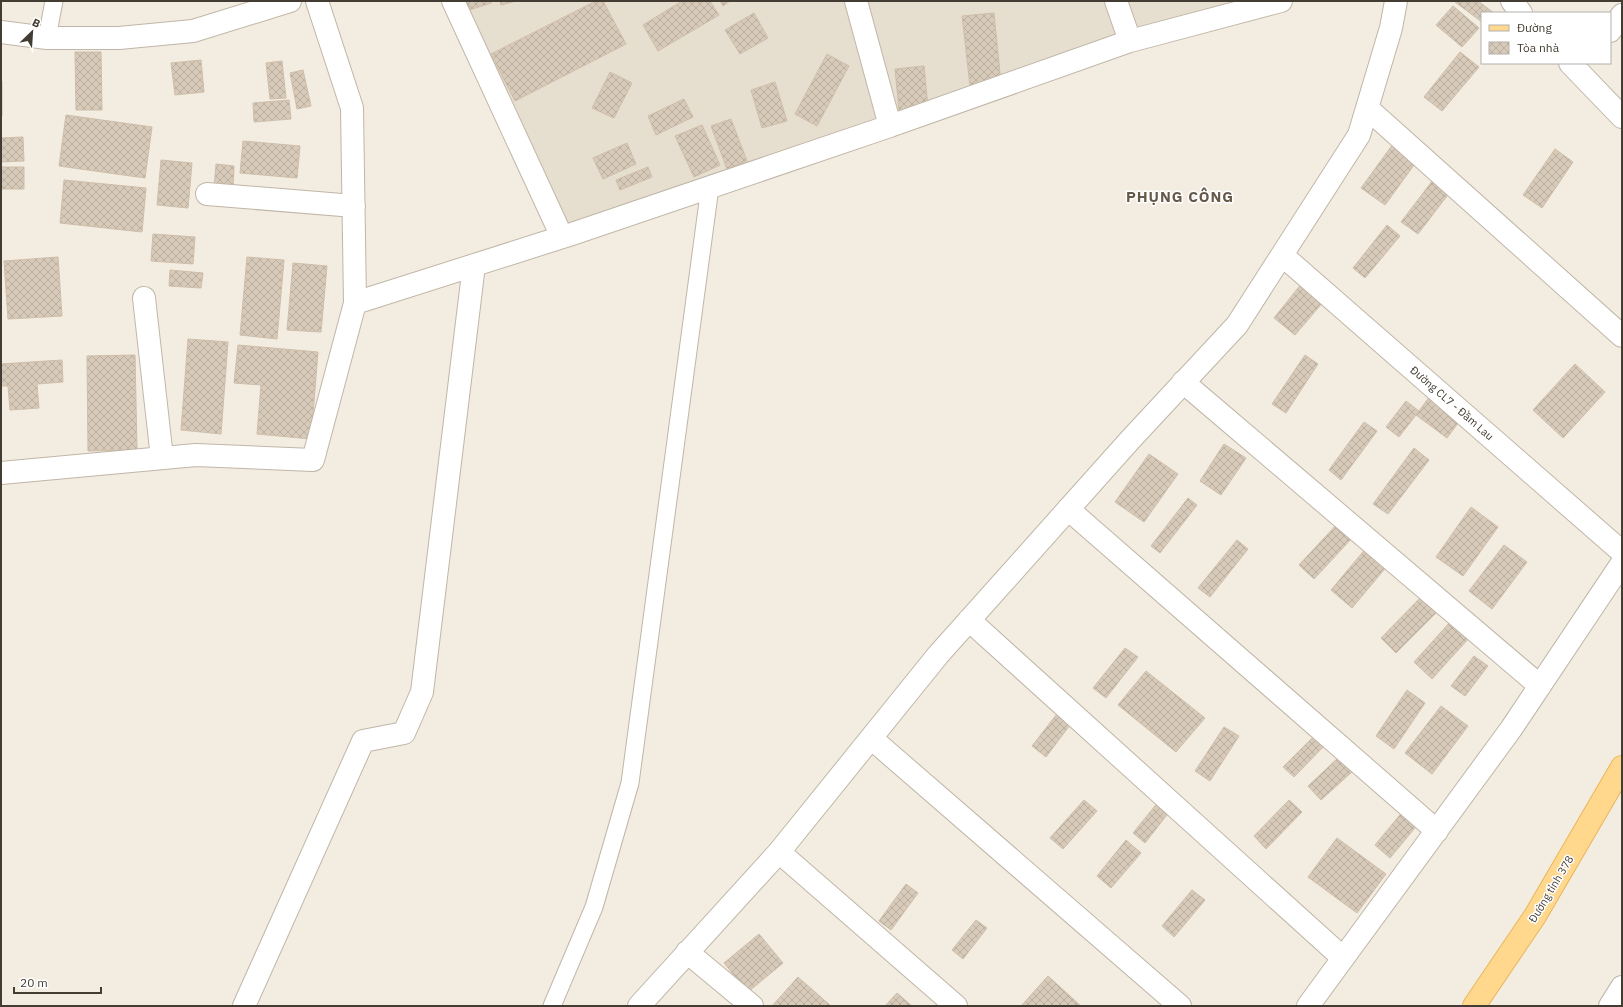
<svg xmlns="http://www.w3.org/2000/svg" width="1623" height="1007" font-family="'IBM Plex Sans',sans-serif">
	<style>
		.residential { fill: #e6decf }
		.building { fill: url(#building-cross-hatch); stroke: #cfbea9 }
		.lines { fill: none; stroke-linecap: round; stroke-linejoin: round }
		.lane-casing { stroke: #c0b6a7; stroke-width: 19 }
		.street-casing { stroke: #c0b6a7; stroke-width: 24 }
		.primary-casing { stroke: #eab557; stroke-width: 24 }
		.lane { stroke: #fff; stroke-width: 17 }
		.street { stroke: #fff; stroke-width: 22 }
		.primary { stroke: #ffd88d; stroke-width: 22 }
		.labels { text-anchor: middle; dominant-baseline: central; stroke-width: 3; stroke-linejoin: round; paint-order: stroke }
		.street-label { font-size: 11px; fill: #433c32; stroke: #fff }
		.district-label { font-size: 15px; font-weight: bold; letter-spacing: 1px; fill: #675949; stroke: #fff }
	</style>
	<defs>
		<pattern id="building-cross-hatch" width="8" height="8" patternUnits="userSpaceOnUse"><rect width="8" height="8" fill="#d7cab9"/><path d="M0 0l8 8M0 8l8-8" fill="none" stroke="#baaea0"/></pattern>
	</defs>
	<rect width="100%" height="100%" fill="#f2ece1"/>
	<path class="residential" d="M458 1H1257L565 229Z"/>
	<path class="building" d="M459 1H491V3L463 12Z
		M500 1H516L501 5Z
		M596 1H603L626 44 515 101 491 54Z
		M682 1H710L719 15 658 51 643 25Z
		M720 1H730L723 6Z
		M1456 1H1478L1494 13H1482V22L1455 2Z
		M1453 6 1479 28 1462 47 1436 25Z
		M754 13 768 38 740 54 725 30Z
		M994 13 1001 83 970 86 962 16Z
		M75 52H101L102 110H76Z
		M1460 52 1479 67 1442 111 1424 97Z
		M827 54 849 66 817 126 795 114Z
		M201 60 204 92 175 95 171 63Z
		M282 61 286 98 270 99 266 63Z
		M924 66 928 107 899 110 895 69Z
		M303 70 311 106 297 109 290 73Z
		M610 72 632 83 614 118 592 108Z
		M1 81H2V116H1Z
		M775 82 787 121 762 128 751 90Z
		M684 99 693 117 656 135 648 116Z
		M289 100 291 119 254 122 253 103Z
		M66 115 152 127 145 178 59 166Z
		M731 119 747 161 727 169 711 126Z
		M702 125 720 165 694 177 675 136Z
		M23 137 24 161 1 162V138Z
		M243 141 300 146 297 178 240 173Z
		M627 143 636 164 603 179 593 158Z
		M1393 144 1417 161 1385 205 1361 188Z
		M1555 149 1573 162 1542 208 1523 195Z
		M161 160 192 163 188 208 157 205Z
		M216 164 234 166 233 190 214 189Z
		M1 167H24V189H1Z
		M648 167 652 177 620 190 616 180Z
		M64 180 146 188 142 232 60 223Z
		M1433 180 1450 192 1418 234 1401 222Z
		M1387 225 1400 236 1365 278 1353 268Z
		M153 234 195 237 193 264 151 261Z
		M58 257 62 316 8 319 4 261Z
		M247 257 284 260 277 339 240 335Z
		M293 263 327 266 321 332 287 330Z
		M170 270 203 273 201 288 169 286Z
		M1302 283 1324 301 1295 335 1274 318Z
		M188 339 228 342 221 434 181 430Z
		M238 345 318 352 311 439 257 434 261 385 234 383Z
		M135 355 137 450 88 451 87 356Z
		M1305 355 1318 364 1286 413 1272 404Z
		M62 360 63 382 37 384 39 408 10 410 8 386H1V364Z
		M1575 364 1605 392 1563 438 1533 410Z
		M1430 396 1461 419 1447 438 1416 415Z
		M1406 401 1419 411 1399 437 1386 427Z
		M1364 422 1377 431 1341 480 1329 470Z
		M1224 444 1246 458 1221 495 1200 481Z
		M1414 448 1429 460 1388 514 1373 504Z
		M1149 454 1178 474 1144 522 1115 502Z
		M1188 498 1197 505 1160 553 1151 546Z
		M1471 507 1498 527 1463 576 1436 557Z
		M1338 523 1353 537 1314 579 1299 565Z
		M1237 540 1248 549 1210 597 1198 588Z
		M1504 545 1527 562 1492 609 1469 591Z
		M1367 547 1388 565 1352 608 1331 590Z
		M1421 597 1437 612 1396 653 1381 638Z
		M1451 621 1469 638 1432 679 1414 662Z
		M1125 648 1138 657 1106 698 1093 688Z
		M1474 656 1488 666 1465 696 1451 686Z
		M1146 671 1205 718 1176 752 1118 705Z
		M1407 690 1425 703 1394 749 1376 736Z
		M1441 706 1468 726 1432 774 1405 753Z
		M1060 710 1073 721 1046 757 1032 746Z
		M1224 727 1239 736 1210 781 1195 771Z
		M1317 733 1327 743 1294 777 1283 767Z
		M1339 757 1353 771 1321 800 1308 786Z
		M1084 800 1097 811 1063 849 1050 838Z
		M1289 800 1302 812 1266 849 1254 836Z
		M1159 801 1170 811 1145 843 1133 833Z
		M1404 810 1419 823 1390 858 1375 845Z
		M1337 838 1386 874 1357 913 1308 877Z
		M1126 840 1141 853 1111 888 1097 876Z
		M906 884 918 893 891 930 879 921Z
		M1192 890 1205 900 1174 937 1162 926Z
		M976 920 987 928 963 959 952 950Z
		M759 934 783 963 748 992 724 963Z
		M1048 976 1081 1006H1021Z
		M798 977 831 1006H772Z
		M897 993 912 1006H885Z"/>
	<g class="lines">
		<g class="lane-casing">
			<path id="lane" d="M47 38 54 1
				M552 1006 594 907 630 783 710 187"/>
		</g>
		<g class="street-casing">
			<path id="street" d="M453 1 562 237
				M1116 1 1130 41
				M1512 1 1521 13
				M1610 31 1622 15
				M1 32 47 38H119L193 31 290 1
				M1570 63 1622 117
				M1367 108 1622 336
				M890 126 1130 41 1281 1
				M207 194 354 206
				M1282 255 1622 552
				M144 298 162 458
				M355 303 572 234 890 126 856 1
				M1183 382 1540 686
				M1 473 196 455 313 460 355 303 352 108 317 1
				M1068 509 1437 831
				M969 620 1343 958
				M871 738 1180 1006
				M779 852 956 1006
				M687 952 752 1006
				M244 1006 363 741 404 733 422 692 474 265
				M639 1006 779 852 938 655 1130 440 1237 325 1359 135 1391 28 1396 1
				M1308 1006 1511 729 1622 563
				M1610 1006 1622 987"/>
		</g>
		<g class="primary-casing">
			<path id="primary" d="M1474 1006 1535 916 1622 767"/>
		</g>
		<use href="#lane" class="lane"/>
		<use href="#street" class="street"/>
		<use href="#primary" class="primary"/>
	</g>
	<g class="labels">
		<g class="street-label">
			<text transform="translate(1452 403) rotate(41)">Đường CL7 - Đầm Lau</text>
			<text transform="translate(1551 889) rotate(-59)">Đường tỉnh 378</text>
		</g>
		<g class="district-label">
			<text x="1180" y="196">PHỤNG CÔNG</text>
		</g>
	</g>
	<rect width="1623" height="1007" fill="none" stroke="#433c32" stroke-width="4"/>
	<rect x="1481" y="12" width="130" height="52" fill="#ffffff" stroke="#b4b1ad"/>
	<rect x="1489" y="25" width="20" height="6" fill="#ffd88d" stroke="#b4b1ad"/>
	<text x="1517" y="32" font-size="12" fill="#433c32">Đường</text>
	<rect x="1489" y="42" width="20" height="12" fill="url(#building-cross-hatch)" stroke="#b4b1ad"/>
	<text x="1517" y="52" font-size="12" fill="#433c32">Tòa nhà</text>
	<g transform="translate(32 32) rotate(25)" stroke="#ffffff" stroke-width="3" paint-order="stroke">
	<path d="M0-3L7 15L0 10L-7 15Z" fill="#433c32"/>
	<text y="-6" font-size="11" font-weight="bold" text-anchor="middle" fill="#433c32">B</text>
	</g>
	<path d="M14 987v6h87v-6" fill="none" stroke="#433c32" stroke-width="2"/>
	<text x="20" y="987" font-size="12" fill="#433c32" stroke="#ffffff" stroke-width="3" paint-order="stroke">20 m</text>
</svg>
